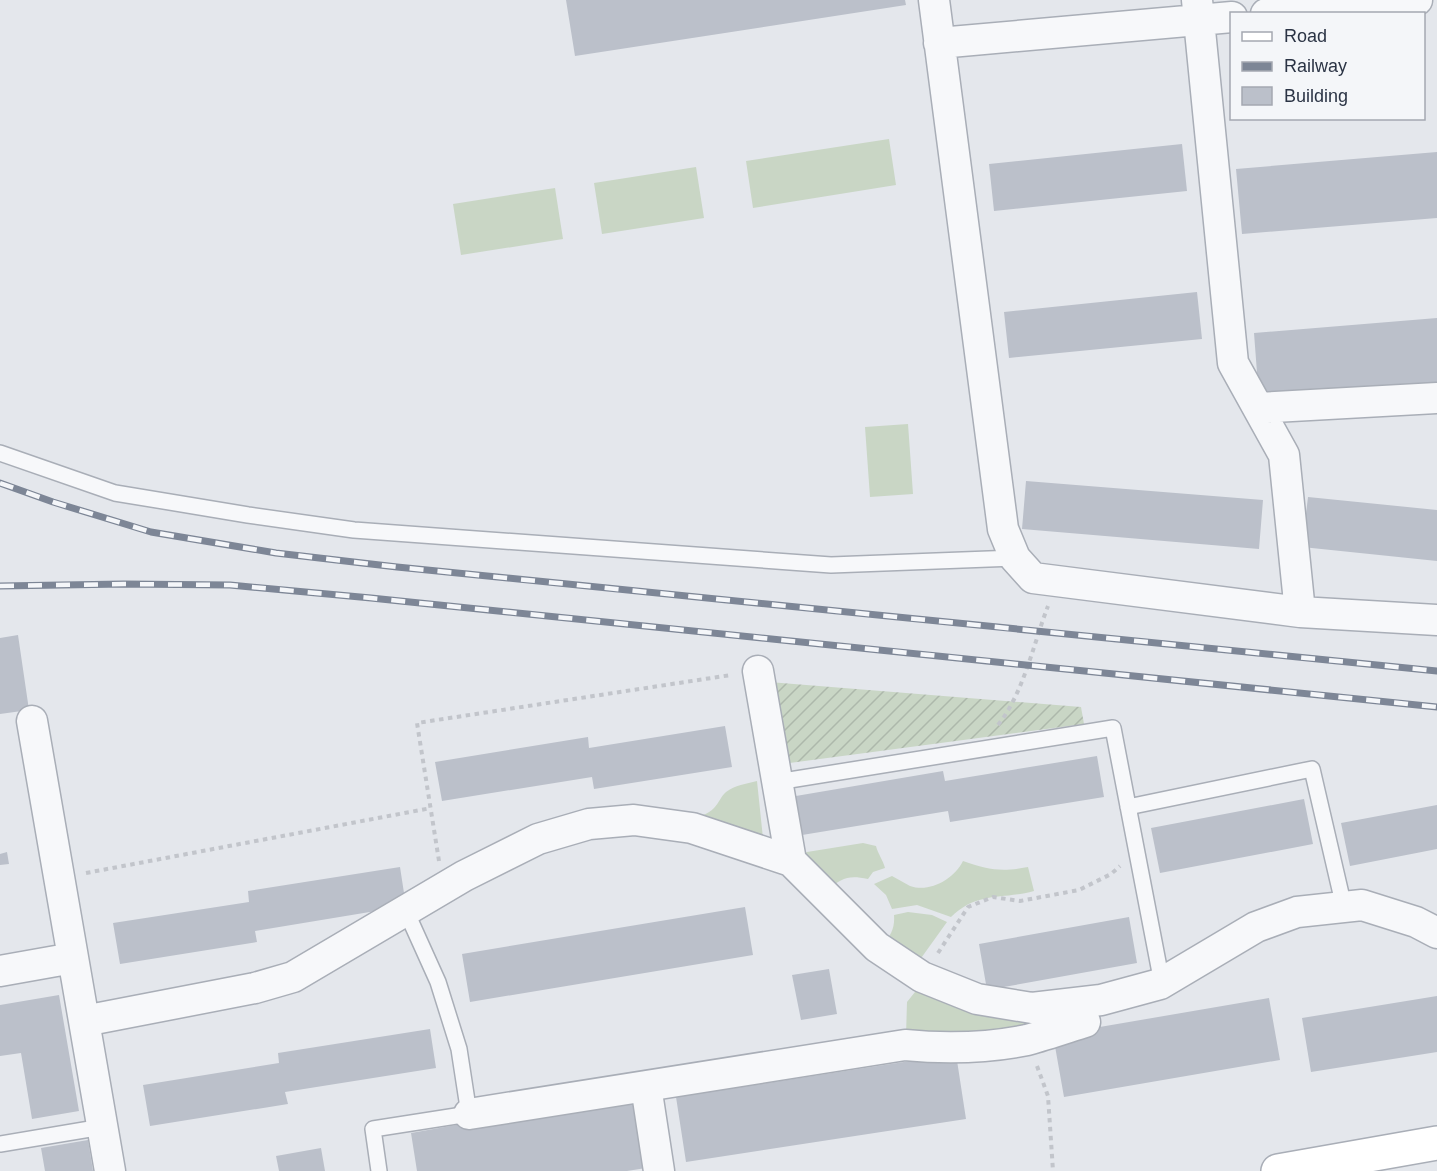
<svg xmlns="http://www.w3.org/2000/svg" width="1437" height="1171" font-family="Helvetica,sans-serif">
	<style>
		.grass { fill: #c9d6c5 }
		.garden { fill: url(#garden-furrows) }
		.building { fill: #bbc0ca }
		.lines { fill: none; stroke-linecap: round; stroke-linejoin: round }
		.lane-casing { stroke: #a9aeb7; stroke-width: 18 }
		.street-casing { stroke: #a9aeb7; stroke-width: 33 }
		.secondary-casing { stroke: #a9aeb7; stroke-width: 36 }
		.path { stroke: #c2c5cb; stroke-width: 4; stroke-dasharray: 4.5 4.5; stroke-linecap: butt }
		.lane { stroke: #f7f8fa; stroke-width: 15 }
		.street { stroke: #f7f8fa; stroke-width: 30 }
		.secondary { stroke: #fff; stroke-width: 33 }
		.rail-casing { stroke: #7d8696; stroke-width: 7 }
		.rail { stroke: #f4f6f9; stroke-width: 4.5; stroke-dasharray: 14; stroke-linecap: butt }
	</style>
	<defs>
		<pattern id="garden-furrows" width="10" height="10" patternUnits="userSpaceOnUse" patternTransform="scale(1.5)"><rect width="10" height="10" fill="#c9d6c5"/><path d="M-1 1l2-2M0 10L10 0M9 11l2-2" fill="none" stroke="#adb8ab"/></pattern>
	</defs>
	<rect width="100%" height="100%" fill="#e4e7ec"/>
	<path class="grass" d="M889 139 896 185 753 208 746 161Z
		M696 167 704 218 602 234 594 183Z
		M555 188 563 239 461 255 453 204Z
		M908 424 913 494 870 497 865 427Z
		M757 781 764 848 640 813 666 808C681 817 700 822 714 808 719 803 721 796 726 792 735 785 746 784 757 781Z
		M863 843 876 846C878 854 883 860 885 868L873 872 868 879C849 875 842 877 827 891L798 856 807 852Z
		M963 861C988 870 1002 872 1028 867L1034 891C1001 900 978 891 951 917L917 905 892 909 886 895 874 884 892 876C898 879 904 883 910 886 930 893 954 879 963 861Z
		M908 912 932 915 947 922 919 961 883 945C891 935 895 928 894 915Z
		M919 987 1050 1025 990 1037 906 1036 907 1002Z"/>
	<path class="garden" d="M769 682 1081 707 1084 724 782 764Z"/>
	<path class="building" d="M566 0H905L906 5 575 56Z
		M1182 144 1187 191 994 211 989 164Z
		M1437 152V218L1242 234 1236 169Z
		M1197 292 1202 339 1009 358 1004 312Z
		M1437 318V384L1259 399 1254 333Z
		M1026 481 1263 500 1259 549 1022 529Z
		M1308 497 1437 510V561L1302 547Z
		M18 635 29 710 0 714V638Z
		M725 726 732 767 594 789 592 777 442 801 435 762 588 737 589 748Z
		M1097 756 1104 797 950 822 948 811 796 836 790 797 943 771 945 781Z
		M1304 799 1313 844 1160 873 1151 828Z
		M1437 805V849L1350 866 1341 823Z
		M7 852 9 864 0 865V854Z
		M400 867 406 906 255 931 257 942 120 964 113 923 249 902 248 891Z
		M745 907 753 955 470 1002 462 954Z
		M1129 917 1137 963 987 990 979 944Z
		M829 969 837 1014 801 1020 792 975Z
		M59 995 79 1111 32 1119 21 1053 0 1056V1005Z
		M1437 996V1052L1311 1072 1302 1018Z
		M1269 998 1280 1060 1064 1097 1053 1035Z
		M430 1029 436 1068 285 1092 288 1104 150 1126 143 1085 279 1063 278 1053Z
		M956 1054 966 1119 686 1162 676 1097Z
		M633 1094 646 1168 627 1171H417L411 1133Z
		M88 1140 93 1171H45L41 1148Z
		M321 1148 325 1171H279L276 1156Z"/>
	<g class="lines">
		<g class="lane-casing">
			<path id="lane" d="M0 453 115 493 248 515 354 530 831 565 1015 558
				M777 782 1113 728 1162 983
				M1128 807 1312 769 1344 907
				M0 1144 102 1127
				M379 1171 373 1129 469 1114 459 1049 438 982 406 911"/>
		</g>
		<g class="street-casing">
			<path id="street" d="M934 0 1003 529 1015 558 1033 578 1300 612 1437 620
				M1197 0 1233 363 1284 455 1300 612
				M1266 14 1417 0
				M939 43 1232 17
				M1258 408 1437 398
				M32 721 110 1171
				M791 861 877 947 922 977 977 999 1032 1008 1101 1000 1160 984 1256 927 1297 912 1362 905 1416 922 1437 933
				M0 971 73 958
				M84 1021 255 988 293 977 464 876 538 839 589 824 634 820 692 828 791 861 758 671
				M646 1086 659 1171
				M469 1114 905 1045C946 1049 987 1048 1027 1040 1046 1035 1066 1028 1085 1022"/>
		</g>
		<g class="secondary-casing">
			<path id="secondary" d="M1278 1171 1437 1143"/>
		</g>
		<path class="path" d="M998 725C1024 692 1033 645 1048 606
			M439 861 417 723 731 675
			M86 873 431 808
			M938 953 968 907 993 897 1020 901 1079 890 1111 874 1120 866
			M1037 1066 1048 1096 1053 1171"/>
		<use href="#lane" class="lane"/>
		<use href="#street" class="street"/>
		<use href="#secondary" class="secondary"/>
		<g class="rail-casing">
			<path id="rail" d="M0 483 53 502 151 532 276 553 397 567 1437 671
				M0 586 124 584 230 585 371 598 1437 707"/>
		</g>
		<use href="#rail" class="rail"/>
	</g>
	<rect x="1230" y="12" width="195" height="108" fill="#f4f6f9" stroke="#a4a8b1" stroke-width="1.5"/>
	<rect x="1242" y="32" width="30" height="9" fill="#ffffff" stroke="#a4a8b1" stroke-width="1.5"/>
	<text x="1284" y="42" font-size="18" fill="#2b3445">Road</text>
	<rect x="1242" y="62" width="30" height="9" fill="#7d8696" stroke="#a4a8b1" stroke-width="1.5"/>
	<text x="1284" y="72" font-size="18" fill="#2b3445">Railway</text>
	<rect x="1242" y="87" width="30" height="18" fill="#bbc0ca" stroke="#a4a8b1" stroke-width="1.5"/>
	<text x="1284" y="102" font-size="18" fill="#2b3445">Building</text>
</svg>
